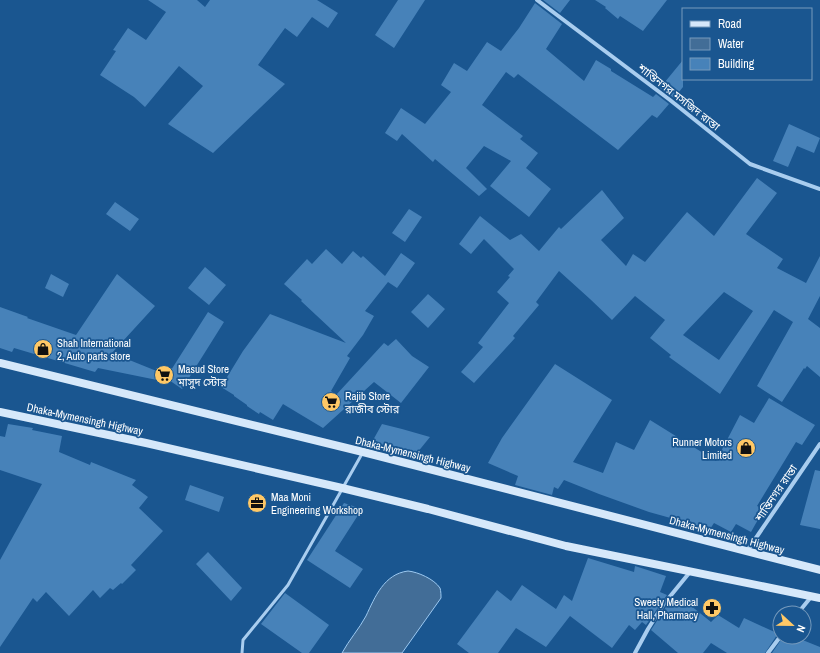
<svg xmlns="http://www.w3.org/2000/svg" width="820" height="653" font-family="'Archivo Narrow','Noto Sans Bengali',sans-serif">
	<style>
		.water { fill: #426d97; stroke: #9cc9f1 }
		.building { fill: #4782b9; fill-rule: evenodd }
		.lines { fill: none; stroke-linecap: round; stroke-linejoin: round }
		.service { stroke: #a9cdef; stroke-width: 3 }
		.minor { stroke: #a9cdef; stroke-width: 4 }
		.secondary { stroke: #d6e8fa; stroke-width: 8 }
		.labels { text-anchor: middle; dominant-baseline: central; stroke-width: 3.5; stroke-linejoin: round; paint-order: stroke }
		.street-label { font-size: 11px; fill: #fff; stroke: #1a5690 }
		.poi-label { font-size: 11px; fill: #fff; stroke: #1a5690; text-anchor: start }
	</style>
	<rect width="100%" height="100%" fill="#1a5690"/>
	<path class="water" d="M408 571C418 572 434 579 440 588 441 591 441 596 441 598L402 653H342C349 640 359 629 366 616 375 597 384 574 408 571Z"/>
	<path class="building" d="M148 0H197L205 7 210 0H317L338 13 328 28 312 17 297 37 285 28 258 65 285 84 213 153 168 124 203 86 179 66 145 107 134 97 100 75 116 51 113 50 128 28 146 40 166 12Z
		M398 0H425L394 48 375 35Z
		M543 0H570L560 13Z
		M595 0H667L643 31 620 16 618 19 605 8 606 7Z
		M535 3 562 24 546 49 584 81 596 60 611 69V71L653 97 656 94 669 104 657 118 652 115 618 150 518 74 514 78 506 72 482 105 523 136 520 139 538 153 526 168 551 189 529 217 490 186 511 161 484 146 466 168 487 189 479 196 435 159 433 162 402 134 397 141 385 133 401 108 425 124 451 92 441 85 454 63 467 71 487 42 501 51 519 28Z
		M683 60V87L674 98 660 88Z
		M789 124 820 138 814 153 797 146 788 167 773 161Z
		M757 178 777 193 746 234 783 259 777 268 806 283 820 256V296L808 319 820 328V377L807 366 805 369 804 368 782 402 757 386 793 322 774 310 720 394 669 357 671 355 650 338 665 320 635 296 612 320 590 299 559 271 536 302 539 305 513 336 515 338 474 383 461 372 483 347 478 343 509 303 497 292 510 277 508 276 514 269 484 239 471 254 459 244 480 216 510 240 521 234 539 251 559 227 561 229 602 190 624 218 601 240 626 266 633 254 645 262 687 212 714 236ZM724 292 753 311 719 360 683 335Z
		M115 202 139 219 130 231 106 214Z
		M409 209 422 217 405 242 392 233Z
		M326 249 342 264 353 251 361 258 363 256 385 276 401 253 415 263 397 288 388 282 365 311 374 316 363 335 347 356 350 358 331 391 336 395 384 343 388 346 396 339 412 356 429 367 401 403 374 382 323 428 283 404 273 420 260 412 259 414 247 406V405L234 396V395L221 387 243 351 270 314 346 343 301 301 302 300 284 284 307 259 312 264Z
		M205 267 226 285 209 305 188 288Z
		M51 274 69 284 63 297 45 288Z
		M117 274 155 306 112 353 164 374 162 381 98 368 95 372 14 348 12 352 0 348V307L28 317 27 318 76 335Z
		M428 294 445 309 428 328 411 312Z
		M208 312 224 322 182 389 166 378Z
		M555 364 612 400 573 462 603 473 616 442 634 450 650 420 716 461 740 415 754 423 769 398 815 425 802 445 796 442 757 506 764 509 751 532 736 524 731 532 714 523 710 529 649 512 599 494 564 480 558 489 554 487 552 495 515 485 518 476 488 463 502 438Z
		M8 424 33 428 32 430 62 436 59 452 90 465 91 462 136 480 132 485 148 497 139 508 163 531 131 565 136 570 122 584 121 583 113 590 110 588 100 598 93 590 69 616 46 592 37 602 33 598 0 647V560L42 484 0 470V436L5 437Z
		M382 424 402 429 430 437 417 453 372 442Z
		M815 470 820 471V529L800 525Z
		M190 485 224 497 219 512 185 500Z
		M344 503 362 509 335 551 363 569 350 588 307 560Z
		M208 552 242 588 231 601 196 564Z
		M588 558 634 572 635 566 666 576 660 592 667 595 646 625 642 622 635 630 629 625 612 648 570 616 546 647 516 628 498 653H469L457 644 497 590 511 601 522 585 556 609 564 595 572 601Z
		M285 593 329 625 309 653H302L261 624Z
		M673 598 690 605 711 622 718 615 739 628 744 618 779 634 777 635 765 653H727L711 643 703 653H678L651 630 666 607Z
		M783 637H795L820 647V653H772Z"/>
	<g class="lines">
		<path class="service" d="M242 653 243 640 288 585 363 452"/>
		<path class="minor" d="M537 0 670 100 750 164 820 189
			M747 551 820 444
			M798 613 811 597
			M635 653 648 629 663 605 690 572
			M768 653 780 637"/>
		<path class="secondary" d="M0 363 363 452 820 570
			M0 412 146 443 342 488 428 509 566 546 820 598"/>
	</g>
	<defs>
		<g id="shop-disc" transform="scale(1)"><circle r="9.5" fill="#ffc866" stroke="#1a5690"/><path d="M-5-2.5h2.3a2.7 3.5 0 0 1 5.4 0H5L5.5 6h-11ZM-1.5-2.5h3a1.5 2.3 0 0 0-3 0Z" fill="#111"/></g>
		<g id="supermarket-disc" transform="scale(1)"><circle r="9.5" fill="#ffc866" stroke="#1a5690"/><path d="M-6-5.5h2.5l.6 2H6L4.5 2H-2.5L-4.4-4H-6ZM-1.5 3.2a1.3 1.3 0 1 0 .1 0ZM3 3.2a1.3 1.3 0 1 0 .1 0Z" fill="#111"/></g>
		<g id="office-disc" transform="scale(1)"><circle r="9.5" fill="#ffc866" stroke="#1a5690"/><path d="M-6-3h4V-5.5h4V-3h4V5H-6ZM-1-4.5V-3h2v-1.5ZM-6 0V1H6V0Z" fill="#111"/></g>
		<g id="pharmacy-disc" transform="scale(1)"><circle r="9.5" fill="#ffc866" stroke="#1a5690"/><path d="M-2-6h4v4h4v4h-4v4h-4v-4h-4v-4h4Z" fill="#111"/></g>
	</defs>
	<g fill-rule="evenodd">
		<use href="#shop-disc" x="43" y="349"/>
		<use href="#supermarket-disc" x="164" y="375"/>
		<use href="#supermarket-disc" x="331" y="402"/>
		<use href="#shop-disc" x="746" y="448"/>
		<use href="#office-disc" x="257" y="503"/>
		<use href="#pharmacy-disc" x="712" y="608"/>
	</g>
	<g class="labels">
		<g class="street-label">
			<text transform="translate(679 97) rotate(38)">শান্তিনগর মসজিদ রাস্তা</text>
			<text transform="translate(85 419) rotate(12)">Dhaka-Mymensingh Highway</text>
			<text transform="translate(413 454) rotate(14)">Dhaka-Mymensingh Highway</text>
			<text transform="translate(776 493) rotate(-56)">শান্তিনগর রাস্তা</text>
			<text transform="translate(727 535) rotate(15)">Dhaka-Mymensingh Highway</text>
		</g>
		<g class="poi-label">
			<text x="57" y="343">Shah International<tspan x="57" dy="13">2, Auto parts store</tspan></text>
			<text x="178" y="369">Masud Store<tspan x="178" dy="13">মাসুদ স্টোর</tspan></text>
			<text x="345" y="396">Rajib Store<tspan x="345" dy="13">রাজীব স্টোর</tspan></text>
			<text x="732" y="442" text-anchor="end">Runner Motors<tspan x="732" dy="13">Limited</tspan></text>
			<text x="271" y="497">Maa Moni<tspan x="271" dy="13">Engineering Workshop</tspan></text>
			<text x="698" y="602" text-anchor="end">Sweety Medical<tspan x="698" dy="13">Hall, Pharmacy</tspan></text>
		</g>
	</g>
	<rect x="682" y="8" width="130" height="72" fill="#1a5690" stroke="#769abc"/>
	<rect x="690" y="21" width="20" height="6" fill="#d6e8fa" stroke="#769abc"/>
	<text x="718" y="28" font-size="12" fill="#ffffff">Road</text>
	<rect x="690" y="38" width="20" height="12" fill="#426d97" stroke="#769abc"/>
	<text x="718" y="48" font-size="12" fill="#ffffff">Water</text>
	<rect x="690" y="58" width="20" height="12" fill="#4782b9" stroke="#769abc"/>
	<text x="718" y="68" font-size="12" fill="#ffffff">Building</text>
	<g transform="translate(792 625) rotate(112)"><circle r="19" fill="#1a5690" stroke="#769abc"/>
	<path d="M0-3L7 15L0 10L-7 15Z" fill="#ffc866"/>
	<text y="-6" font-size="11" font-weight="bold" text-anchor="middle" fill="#ffffff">N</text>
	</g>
</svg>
